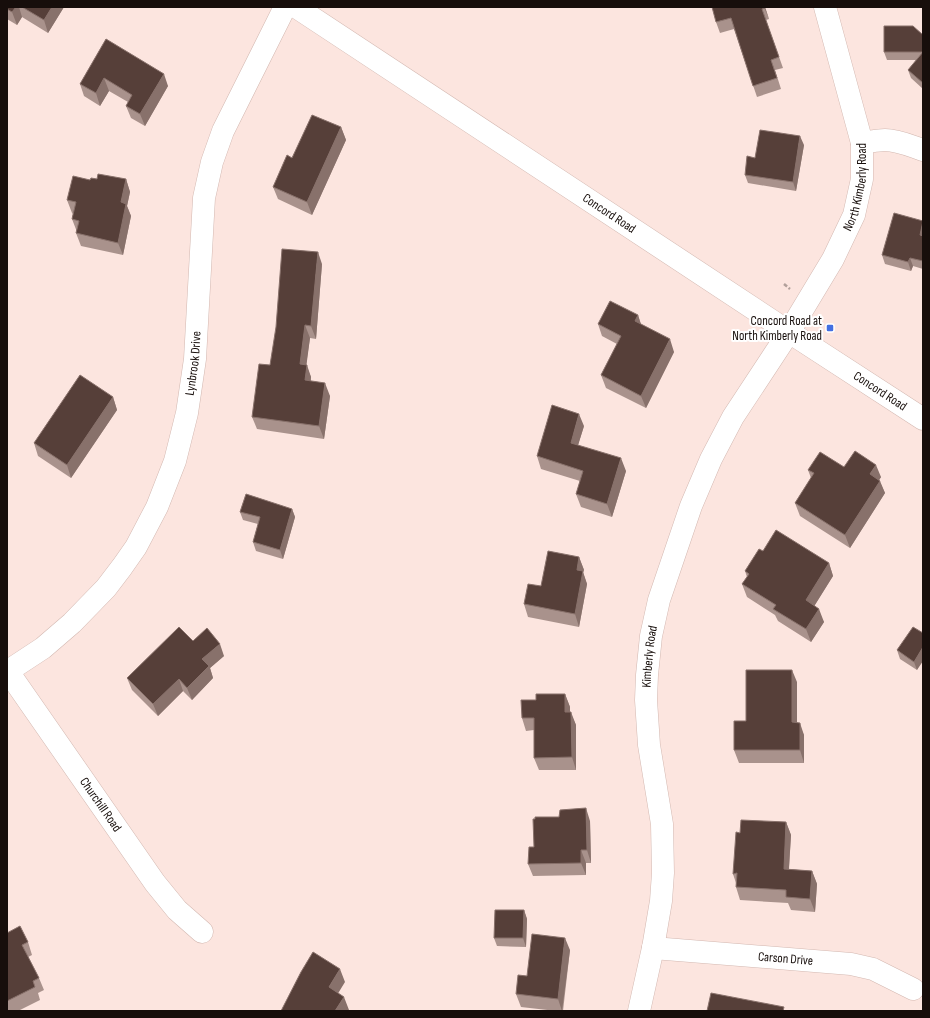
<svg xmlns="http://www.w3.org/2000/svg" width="930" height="1018" font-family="'Sofia Sans Condensed',sans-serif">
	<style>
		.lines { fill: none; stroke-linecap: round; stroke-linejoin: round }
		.minor-casing { stroke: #d3b8b1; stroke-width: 23 }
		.major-casing { stroke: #d3b8b1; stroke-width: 23 }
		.path { stroke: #b2a09b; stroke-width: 2.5; stroke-dasharray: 4 2; stroke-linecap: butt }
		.minor { stroke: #fff; stroke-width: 22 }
		.major { stroke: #fff; stroke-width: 22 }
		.wall { fill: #a9928c }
		.shaded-wall { fill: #88716b }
		.building { fill: #563f39; stroke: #88716b }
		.poi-dot { fill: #446fe1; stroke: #fff; stroke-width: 1.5 }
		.labels { text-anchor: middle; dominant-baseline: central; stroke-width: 4; stroke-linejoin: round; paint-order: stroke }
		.street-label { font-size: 13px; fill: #170e0b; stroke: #fff }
		.poi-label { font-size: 13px; fill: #170e0b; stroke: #fff; text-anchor: end }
	</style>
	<rect width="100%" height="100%" fill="#fce5df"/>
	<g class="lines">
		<g class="minor-casing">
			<g id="minor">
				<path d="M862 143C870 142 878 140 885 140 898 140 911 146 923 150"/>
				<path id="s1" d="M7 670 155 883 177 910 202 932"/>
				<path id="s2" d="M8 671 43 648 72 623 106 588 122 567 136 547 157 507 175 461 187 413 195 359 204 198 212 162 223 131 285 7"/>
				<path id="s3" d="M653 948 851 964 873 969 913 989"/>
				<path id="s4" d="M639 1011 653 948 661 901 663 873 662 824 649 745 646 700 647 675 651 636 659 600 691 506 711 459 733 417 789 332 833 259 854 215 862 179V143L825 7"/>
			</g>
		</g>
		<g class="major-casing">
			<g id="major">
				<path id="s5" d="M296 7 789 332 923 419"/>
			</g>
		</g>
		<path class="path" d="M784 284 790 289"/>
		<use href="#minor" class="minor"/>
		<use href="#major" class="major"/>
	</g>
	<path class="wall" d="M7 7H64L48 33 22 17 17 25 7 19Z
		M765 7 769 19 766 20 783 68 775 70 781 89 757 97 734 29 720 33 716 22Z
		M923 35V89L911 78 908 70 916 60H887L884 52Z
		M106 39 168 86 145 126 131 118 126 106 128 102 109 91 100 106 84 96 80 84Z
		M341 127 346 140 312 215 278 199 273 187 292 158Z
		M804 145 796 191 748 183 745 175 755 158Z
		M97 179H126L130 192 127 206 131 216 123 255 81 246 76 233 77 232 72 219 73 214 72 213 67 200 90 180Z
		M923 221V269L913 266 911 271 885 264 882 255Z
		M322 264 316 339 310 338 306 365 311 377V381L330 396 324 439 257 429 252 417 270 365Z
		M638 315 641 324 674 352 646 408 606 388 601 375 617 344 602 336 598 324Z
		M113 397 117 410 71 478 38 456 34 443Z
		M584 426 578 445 626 471 612 517 581 507 576 494 580 481 541 469 537 456Z
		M844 467 881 477 879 480 885 493 850 548 800 516 795 503 811 478 808 470Z
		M292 509 295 517 283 559 256 551 253 542 258 524 243 520 240 512Z
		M763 551 829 563 833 576 814 606 824 622 811 642 778 621 775 615 747 597 742 584 747 577 745 571Z
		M579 557 584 570 583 572 587 584 579 627 528 617 524 604 541 586Z
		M923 633 917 670 900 659 897 650Z
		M193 641 224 656 210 668 213 678 192 700 183 691 158 716 132 690 127 678Z
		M797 682V722L804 735V763H739L734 750 746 721Z
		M565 694 570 707V712L576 725V770H539L534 758V730L526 731 522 718 536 700Z
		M590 821 591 863H586V875L533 876 528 864 534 847Z
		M786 822 791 835 789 869 812 871 817 884 815 912 791 910 788 903 740 900 736 887V883L733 874 740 833Z
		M524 910 527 919 526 947 497 946 494 938Z
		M7 933 28 942 32 955 28 957 39 978 44 990 38 993 40 1000 18 1011H7Z
		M570 950 563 1011H556L521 1007 516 994Z"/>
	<path class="shaded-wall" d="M16 7H19L22 17 17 25 12 12Z
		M52 7H64L48 33 44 20Z
		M764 7H765L769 19Z
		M164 74 168 86 145 126 140 114Z
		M104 78 109 91 100 106 96 93Z
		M341 127 346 140 312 215 307 202Z
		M800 136 804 145 796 191 793 182Z
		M126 179 130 192 127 206 131 216 123 255 118 243 121 202Z
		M923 223V244L920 235Z
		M318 252 322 264 316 339 311 326Z
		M910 258 913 266 911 271 908 262Z
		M638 315 642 328 635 321Z
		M305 325 310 338 305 376 300 364Z
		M670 339 674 352 646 408 641 396Z
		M307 365 311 377 309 393 305 380Z
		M325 383 330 396 324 439 319 426Z
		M113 397 117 410 71 478 67 465Z
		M579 414 584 426 575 455 571 443Z
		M621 458 626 471 612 517 607 504Z
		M876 465 881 477 875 487 870 474Z
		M880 481 885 493 850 548 845 535Z
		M292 509 295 517 283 559 280 550Z
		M579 557 584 570 583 572 587 584 579 627 575 614 577 570Z
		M829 563 833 576 810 613 806 600Z
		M819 609 824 622 811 642 806 629Z
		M220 644 224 656 210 668 213 678 192 700 187 688 202 659Z
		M923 647V661L917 670 914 662Z
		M792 670 797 682V735L792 722Z
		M179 679 183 691 158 716 153 704Z
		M565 694 570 707V725L565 712Z
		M571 712 576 725V770L572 757Z
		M800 723 804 735V763L800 750Z
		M586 808 590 821 591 863 587 850Z
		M786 822 791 835 788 882 784 869Z
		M581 850 586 863V875L581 863Z
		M812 871 817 884 815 912 810 899Z
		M524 910 527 919 526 947 523 938Z
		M565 938 570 950 562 1011 558 999Z
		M340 969 345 982 334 1000 329 987Z
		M344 997 349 1010 348 1011H335Z"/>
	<path class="building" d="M7 7H16L12 12 7 9Z
		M22 7H52L44 20Z
		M712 7H764L765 8 762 9 779 57 771 60 777 78 753 86 731 18 716 22Z
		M884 26H913L923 35V52H884Z
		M106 39 164 74 140 114 126 106 132 95 104 78 96 93 80 84Z
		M923 52V83L908 70Z
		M312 115 341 127 307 202 273 187 287 155 292 158Z
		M760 130 800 136 793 182 745 175 747 156 755 158Z
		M98 174 126 179 121 202 126 204 118 243 76 233 79 221 72 219 76 202 67 200 73 176 90 180 91 178 97 179Z
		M894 213 923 221 920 235 923 236V261L910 258 908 262 882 255Z
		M282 249 318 252 311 326 305 325 300 364 307 365 305 380 325 383 319 426 252 417 259 364 270 365 276 327Z
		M610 301 638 315 635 321 670 339 641 396 601 375 621 336 598 324Z
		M80 375 113 397 67 465 34 443Z
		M552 405 579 414 571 443 621 458 607 504 576 494 583 471 537 456Z
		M855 451 876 465 870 474 880 481 845 535 795 503 814 473 808 470 820 452 844 467Z
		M246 494 292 509 280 550 253 542 260 517 240 512Z
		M776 530 829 563 806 600 819 609 806 629 773 609 776 605 742 584 749 574 745 571 759 549 763 551Z
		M548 551 579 557 577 570 583 571 575 614 524 604 528 584 541 586Z
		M179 627 193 641 207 628 220 644 202 659 209 666 187 688 179 679 153 704 127 678Z
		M913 627 923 633V647L914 662 897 650Z
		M746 670H792V722L800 723V750H734V721H746Z
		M536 694H565V712H571L572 757 534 758V718H522L521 700H536Z
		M586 808 587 850H581V863L528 864 529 847H534L533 819H535V817H559L560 810Z
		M741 820 786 822 784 869 812 871 810 899 786 897V890L736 887 737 873 733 874 736 832 740 833Z
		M495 910H524L523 938H494Z
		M20 926 28 942 22 945 39 978 33 981 35 987 7 1001V933Z
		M532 934 565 938 558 999 516 994 518 975 527 976Z
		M313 952 340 969 329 987 344 997 335 1011H281L301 972Z
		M711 993 784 1007 783 1011H707Z"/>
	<rect class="poi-dot" x="826" y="324" width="8" height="8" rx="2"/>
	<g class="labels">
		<g class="street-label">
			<text stroke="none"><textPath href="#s4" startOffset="877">North Kimberly Road</textPath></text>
			<text stroke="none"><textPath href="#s5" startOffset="375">Concord Road</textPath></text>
			<text stroke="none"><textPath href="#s2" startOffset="374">Lynbrook Drive</textPath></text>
			<text stroke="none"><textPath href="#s5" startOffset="699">Concord Road</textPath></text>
			<text stroke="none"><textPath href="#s4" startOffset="358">Kimberly Road</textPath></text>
			<text stroke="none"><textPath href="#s1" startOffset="164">Churchill Road</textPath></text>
			<text stroke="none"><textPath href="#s3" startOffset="133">Carson Drive</textPath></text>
		</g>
		<g class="poi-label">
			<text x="822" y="321">Concord Road at<tspan x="822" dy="15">North Kimberly Road</tspan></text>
		</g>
	</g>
	<rect width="930" height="1018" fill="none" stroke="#170e0b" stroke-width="16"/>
</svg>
